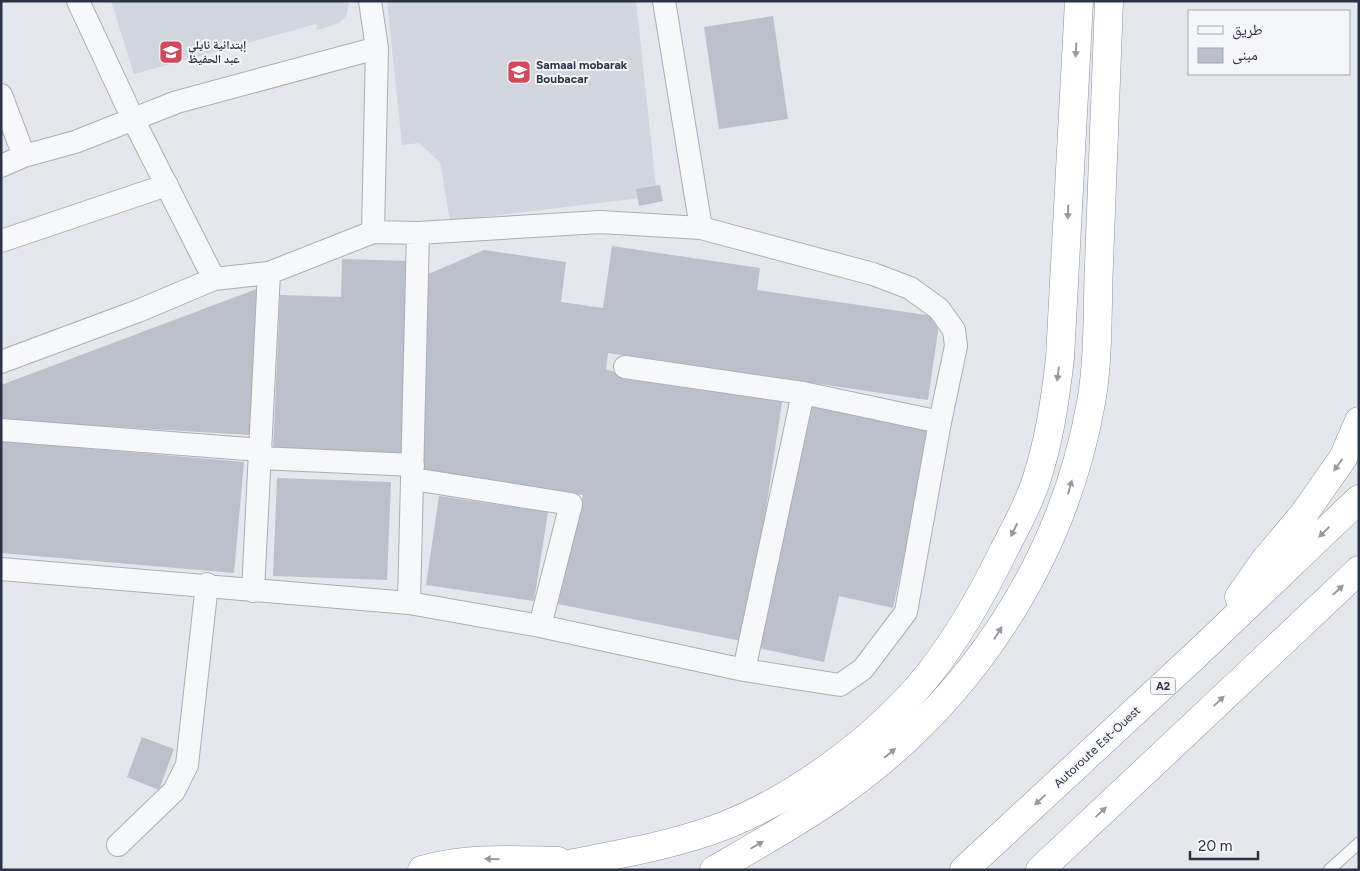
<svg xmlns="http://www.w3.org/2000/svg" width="1360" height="871" font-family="Figtree,'Noto Naskh Arabic',sans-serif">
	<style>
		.built { fill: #d2d6de }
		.building { fill: #bbc0ca }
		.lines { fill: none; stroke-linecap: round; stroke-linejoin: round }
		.lane-casing { stroke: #a9aeb7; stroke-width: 13 }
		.street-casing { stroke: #a9aeb7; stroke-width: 24 }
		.highway-casing { stroke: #8b94a3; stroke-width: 29 }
		.lane { stroke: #f7f8fa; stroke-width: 11 }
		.street { stroke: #f7f8fa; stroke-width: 22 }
		.highway { stroke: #fff; stroke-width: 28 }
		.oneway { fill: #959aa2 }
		.labels { text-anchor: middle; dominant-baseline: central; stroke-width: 4; stroke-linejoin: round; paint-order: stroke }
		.shield { fill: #f4f6f9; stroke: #676e7b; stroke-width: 1 }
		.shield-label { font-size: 11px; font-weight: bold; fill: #2b3445 }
		.poi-label { font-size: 12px; font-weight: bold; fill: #2b3445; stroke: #f4f6f9; text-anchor: start }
		.street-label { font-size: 12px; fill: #2b3445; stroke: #f4f6f9 }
	</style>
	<rect width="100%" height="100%" fill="#e4e7ec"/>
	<path class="built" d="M111 1H348L349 4 346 16 339 23 317 30 316 24 134 74Z
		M387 1H636L657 196 450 221 440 162 419 143 402 145Z"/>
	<path class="building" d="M773 16 788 119 719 129 704 27Z
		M660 185 663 201 639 206 636 189Z
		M612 246 760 268 757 290 940 317 928 400 608 353 606 370 783 396 746 642 558 604 583 495 417 471 424 276 484 250 566 262 561 302 603 308Z
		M342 259 410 261 401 456 273 451 280 295 341 297Z
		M259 288 250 435 1 420V385Z
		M813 403 932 429 893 608 839 596 824 662 759 648Z
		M1 441 244 462 234 573 1 553Z
		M277 478 391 482 387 580 273 576Z
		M439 496 548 512 534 601 426 585Z
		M142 737 174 749 159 790 127 777Z"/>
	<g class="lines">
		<g class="lane-casing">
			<path id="lane" d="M1329 870 1359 843"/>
		</g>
		<g class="street-casing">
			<path id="street" d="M370 1 377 48 373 232
				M664 1 701 228
				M1 95 24 156
				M1 166 24 156 75 142 177 102 377 48
				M1 241 167 185
				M1 362 138 311 214 279
				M625 367 803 393 940 422
				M1 430 261 450
				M260 458 413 465
				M413 479 571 504 540 626
				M1 569 409 603 540 626 744 670 840 685 863 669 906 612 940 422 956 346 954 330 939 309 910 288 873 274 701 228 600 222 418 233 373 232 269 273 214 279 133 119 78 1
				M253 591 269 273
				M409 603 418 233
				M744 670 803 393
				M118 845 174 791 187 765 207 584"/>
		</g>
		<g class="highway-casing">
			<path id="highway" d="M1239 597 1265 560 1303 515 1343 458 1359 421
				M574 863C625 853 678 844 726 825 799 796 880 735 929 674 959 636 983 593 1004 550 1015 529 1027 507 1035 484 1049 443 1055 401 1060 358L1079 1
				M422 870C467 857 512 860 558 861
				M714 870C754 847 795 824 833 798 968 705 1062 564 1091 403 1099 358 1097 309 1099 264 1102 176 1106 89 1109 1
				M964 870 1200 651 1359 499
				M1040 870 1359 570"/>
		</g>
		<use href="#lane" class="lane"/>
		<use href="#street" class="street"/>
		<use href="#highway" class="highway"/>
	</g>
	<defs><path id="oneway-solid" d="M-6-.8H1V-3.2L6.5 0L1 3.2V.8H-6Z" transform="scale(1.25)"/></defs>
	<g class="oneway">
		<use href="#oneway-solid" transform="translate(1076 50) rotate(93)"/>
		<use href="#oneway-solid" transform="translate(1068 212) rotate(93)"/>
		<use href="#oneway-solid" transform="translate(1058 374) rotate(97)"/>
		<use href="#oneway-solid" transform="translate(1338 465) rotate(125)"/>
		<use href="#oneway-solid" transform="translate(1070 487) rotate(-74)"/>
		<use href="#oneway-solid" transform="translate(1014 530) rotate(116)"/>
		<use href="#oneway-solid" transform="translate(1324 532) rotate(136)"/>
		<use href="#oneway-solid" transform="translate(1338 590) rotate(-43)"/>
		<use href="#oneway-solid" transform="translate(998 633) rotate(-58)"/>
		<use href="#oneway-solid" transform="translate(1219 701) rotate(-43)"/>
		<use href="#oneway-solid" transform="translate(890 753) rotate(-40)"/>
		<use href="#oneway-solid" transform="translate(1040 800) rotate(137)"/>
		<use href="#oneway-solid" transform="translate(1101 812) rotate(-43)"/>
		<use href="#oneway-solid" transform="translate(757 845) rotate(-30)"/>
		<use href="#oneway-solid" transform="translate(492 859) rotate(-179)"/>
	</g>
	<defs>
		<g id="school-square" transform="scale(1.25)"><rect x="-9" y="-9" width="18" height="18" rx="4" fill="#d1495b" stroke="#f4f6f9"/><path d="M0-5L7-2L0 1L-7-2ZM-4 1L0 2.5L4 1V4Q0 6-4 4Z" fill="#fff"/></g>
	</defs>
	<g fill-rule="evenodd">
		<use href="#school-square" x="171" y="52"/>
		<use href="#school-square" x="519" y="72"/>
	</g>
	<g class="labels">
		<rect class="shield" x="1150.5" y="677.5" width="25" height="17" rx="4"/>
		<g class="shield-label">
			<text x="1163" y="686">A2</text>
		</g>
		<g class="poi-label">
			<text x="188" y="45">إبتدائية نايلي<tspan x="188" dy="14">عبد الحفيظ</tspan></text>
			<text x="536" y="65">Samaai mobarak<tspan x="536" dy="14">Boubacar</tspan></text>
		</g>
		<g class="street-label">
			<text transform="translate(1097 747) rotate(-43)">Autoroute Est-Ouest</text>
		</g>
	</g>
	<rect width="1360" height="871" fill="none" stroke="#2b3445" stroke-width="5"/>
	<rect x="1188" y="10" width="162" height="65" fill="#f4f6f9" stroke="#a4a8b1"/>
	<rect x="1198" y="26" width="25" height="8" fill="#f7f8fa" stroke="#a4a8b1"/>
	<text x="1232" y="35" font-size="15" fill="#2b3445">طريق</text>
	<rect x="1198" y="48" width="25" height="15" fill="#bbc0ca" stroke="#a4a8b1"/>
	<text x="1232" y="60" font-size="15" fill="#2b3445">مبنى</text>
	<path d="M1190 851v8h68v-8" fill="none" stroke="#2b3445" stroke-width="2.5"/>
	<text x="1198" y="851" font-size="15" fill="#2b3445" stroke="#f4f6f9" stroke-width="4" paint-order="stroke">20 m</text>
</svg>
